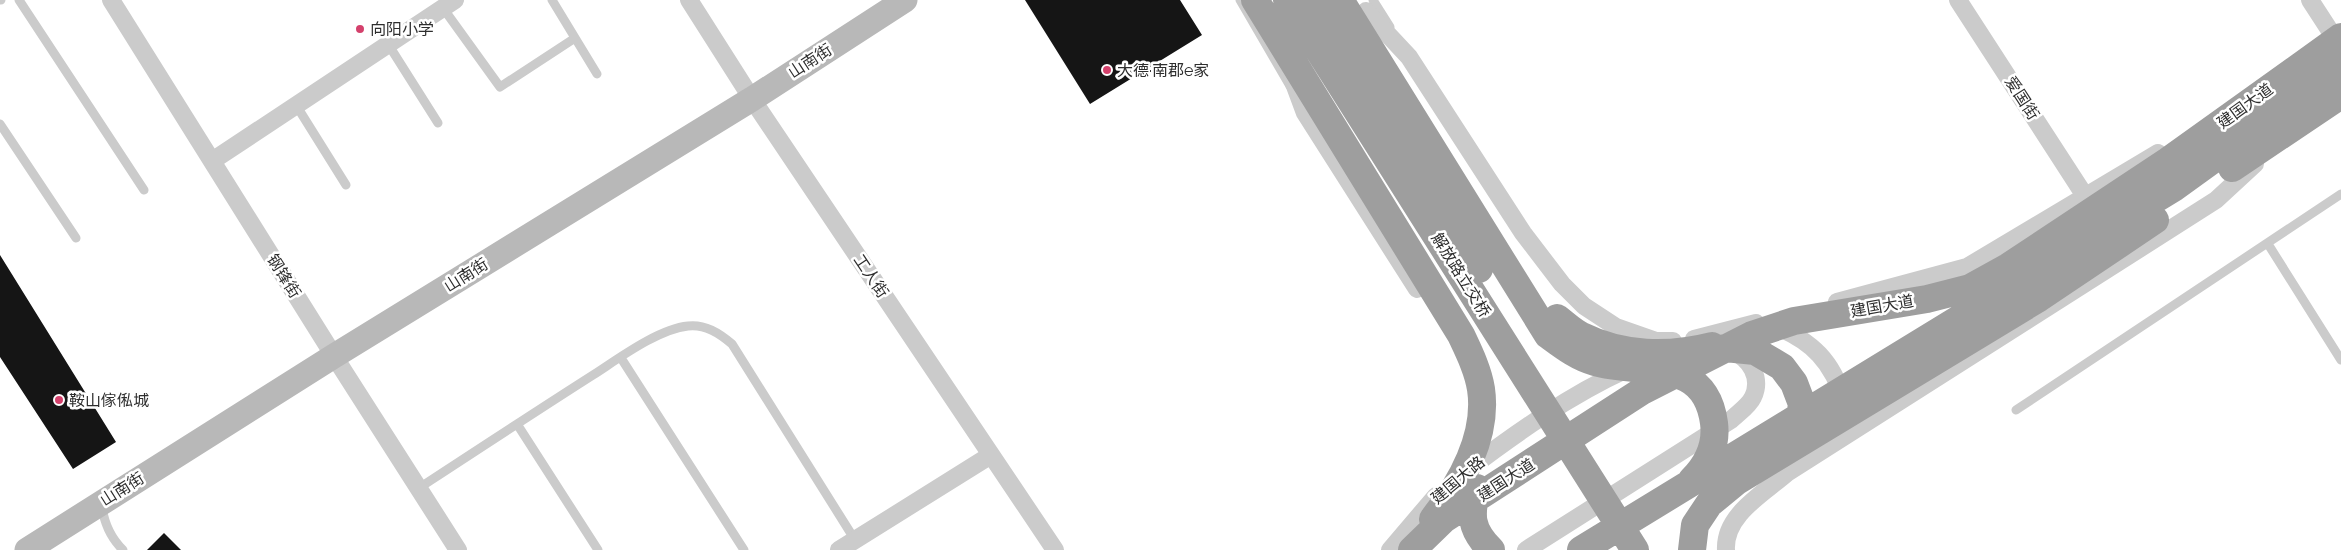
<svg xmlns="http://www.w3.org/2000/svg" width="2341" height="550" font-family="Raleway,'Noto Sans SC',sans-serif">
	<style>
		.building { fill: #151515 }
		.lines { fill: none; stroke-linecap: round; stroke-linejoin: round }
		.service { stroke: #cbcbcb; stroke-width: 9 }
		.minor { stroke: #cbcbcb; stroke-width: 18 }
		.secondary { stroke: #b8b8b8; stroke-width: 25 }
		.trunk { stroke: #9e9e9e; stroke-width: 28 }
		.poi-dot { fill: #d4416c; stroke: #fff; stroke-width: 2 }
		.labels { text-anchor: middle; dominant-baseline: central; stroke-width: 5; stroke-linejoin: round; paint-order: stroke }
		.poi-label { font-size: 16px; fill: #2e2e2e; stroke: #fff; text-anchor: start }
		.street-label { font-size: 16px; fill: #2e2e2e; stroke: #fff }
	</style>
	<rect width="100%" height="100%" fill="#fff"/>
	<path class="building" d="M1025 0H1180L1202 35 1090 104Z
		M0 255 116 442 73 469 0 357Z
		M164 533 181 550H147Z"/>
	<g class="lines">
		<path class="service" d="M0 0H1
			M19 0 144 190
			M552 0 597 74
			M1240 0 1290 86
			M1373 0 1390 27
			M443 8 500 87 575 38
			M388 44 438 123
			M296 105 346 185
			M0 124 76 238
			M2268 244 2341 360
			M621 358 744 550
			M2016 410 2341 194
			M517 424 598 550
			M419 488C477 450 535 412 593 375 618 359 658 329 688 326 705 324 719 333 732 344L855 540
			M102 506C104 523 110 537 123 550"/>
		<path class="minor" d="M111 0 334 356 458 550
			M689 0 752 99 1055 550
			M1958 0 2085 196
			M2310 0 2336 40
			M1366 11 1409 57 1523 233 1562 284 1584 306 1616 327 1656 341H1673
			M1292 78 1305 113 1417 289
			M212 161 455 0
			M1837 302 1967 267 2158 153
			M1775 326C1812 341 1833 362 1844 401
			M1694 339 1756 323
			M1466 471C1516 433 1570 395 1627 369
			M839 550 991 455
			M1390 550 1436 496
			M1526 550 1731 420C1738 413 1749 406 1753 397 1762 378 1750 358 1732 351
			M1726 550C1724 515 1763 494 1787 473L2216 200 2255 164"/>
		<path class="secondary" d="M27 550 334 356 752 99 905 0"/>
		<path class="trunk" d="M1255 0 1461 335C1469 352 1478 370 1481 389 1488 436 1461 484 1433 519
			M1287 0 1635 550
			M1317 0 1479 269
			M1340 0 1548 335C1563 346 1577 357 1595 362 1642 376 1705 355 1714 423 1717 446 1708 464 1692 480
			M2232 168 2341 95
			M1557 318C1565 324 1573 332 1582 336 1622 356 1669 357 1712 346
			M1725 348 1755 351 1782 367 1794 383 1802 404 1798 432
			M1477 488C1470 515 1470 529 1491 550
			M1412 550 1444 519 1642 391 1752 335 1794 321 1927 299 1970 288 2008 267 2168 161 2341 37
			M1581 550 2175 187 2341 67
			M1692 550 1695 525 1709 504 1737 481 2039 298 2155 220"/>
	</g>
	<g class="poi-dot">
		<circle cx="360" cy="29" r="5"/>
		<circle cx="1107" cy="70" r="5"/>
		<circle cx="59" cy="400" r="5"/>
	</g>
	<g class="labels">
		<g class="poi-label">
			<text x="370" y="29">向阳小学</text>
			<text x="1117" y="70">大德·南郡e家</text>
			<text x="69" y="400">鞍山傢俬城</text>
		</g>
		<g class="street-label">
			<text transform="translate(810 61) rotate(-33)">山南街</text>
			<text transform="translate(2022 98) rotate(57)">爱国街</text>
			<text transform="translate(2245 106) rotate(-36)">建国大道</text>
			<text transform="translate(466 275) rotate(-32)">山南街</text>
			<text transform="translate(1461 275) rotate(58)">解放路立交桥</text>
			<text transform="translate(284 276) rotate(58)">钢锋街</text>
			<text transform="translate(871 276) rotate(56)">工人街</text>
			<text transform="translate(1882 306) rotate(-10)">建国大道</text>
			<text transform="translate(1458 480) rotate(-40)">建国大路</text>
			<text transform="translate(1506 480) rotate(-33)">建国大道</text>
			<text transform="translate(122 489) rotate(-32)">山南街</text>
		</g>
	</g>
</svg>
